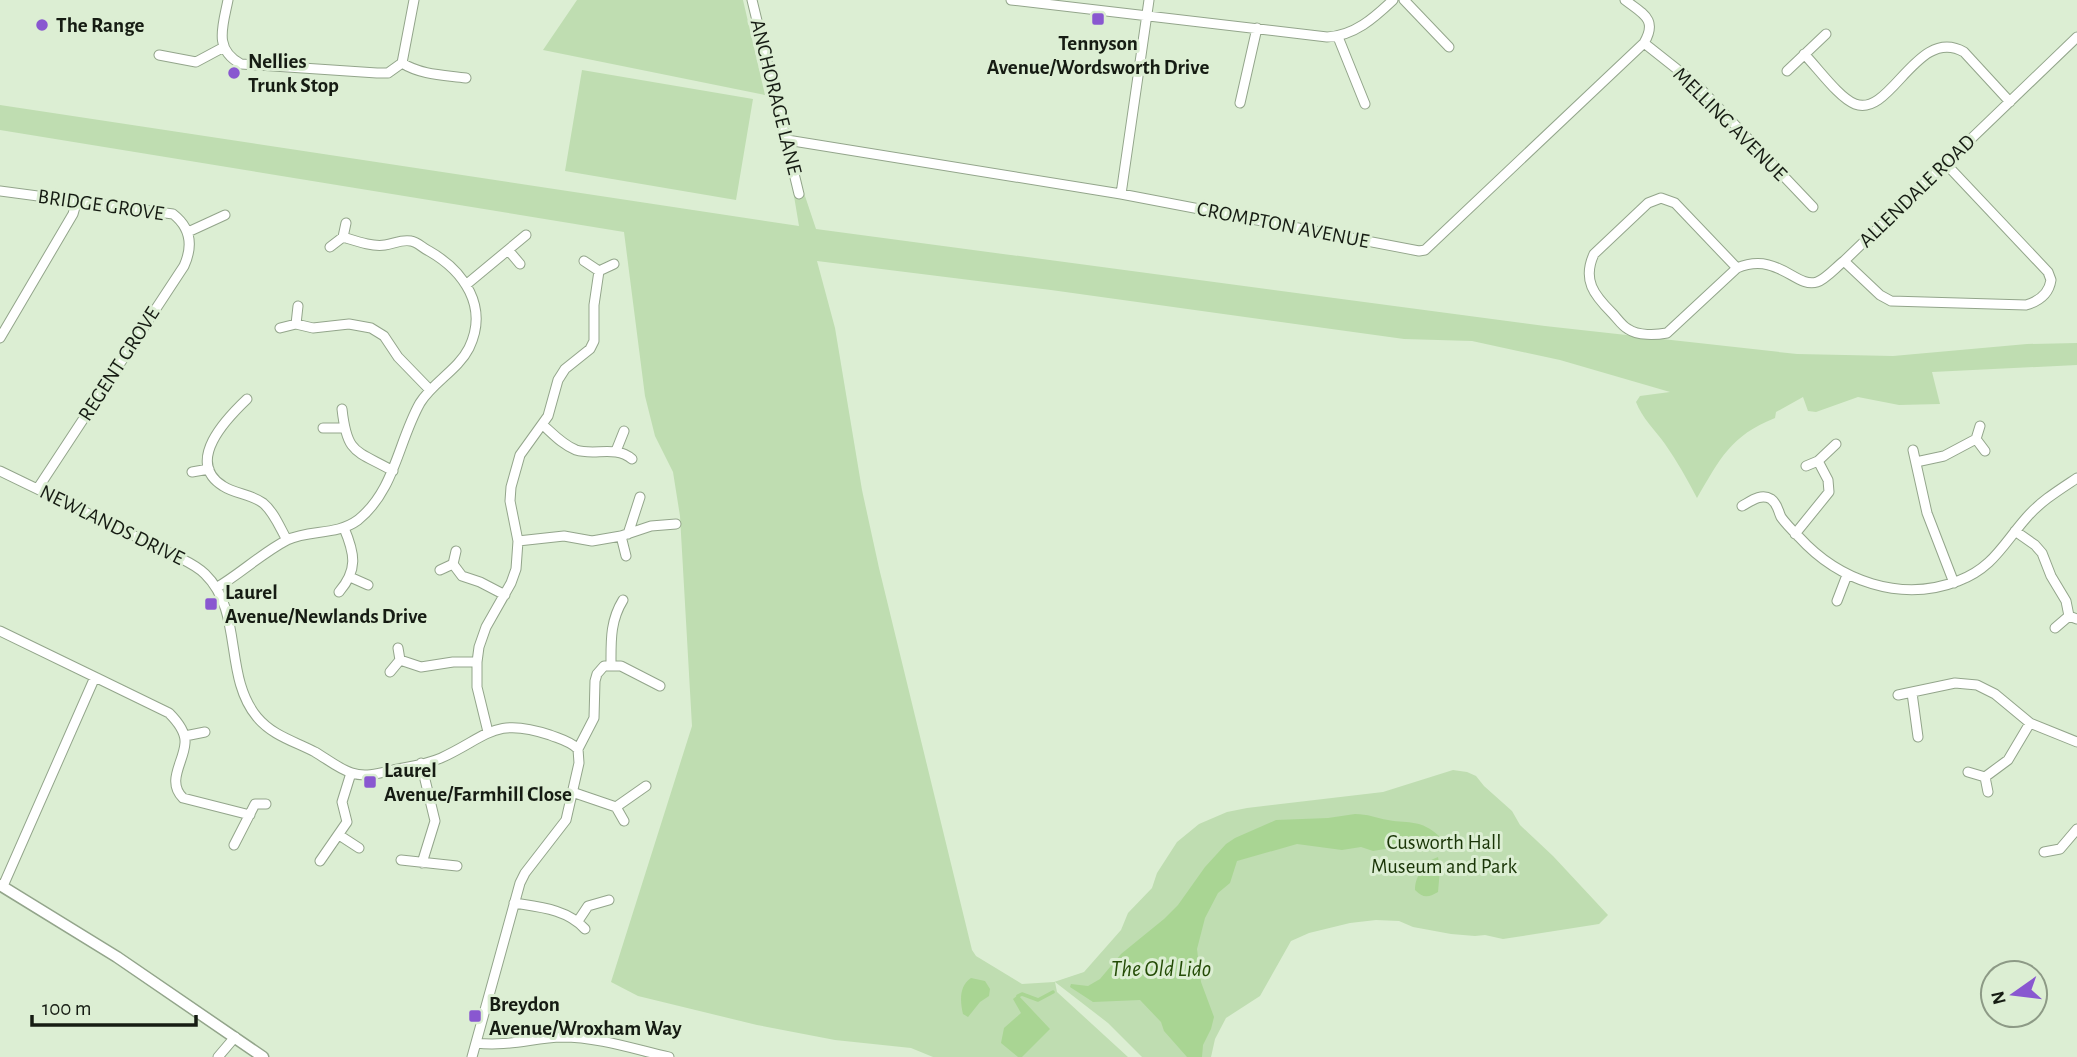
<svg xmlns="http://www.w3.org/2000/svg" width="2077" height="1057" font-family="'Alegreya Sans',sans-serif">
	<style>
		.green { fill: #bfddb1 }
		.water { fill: #a9d593 }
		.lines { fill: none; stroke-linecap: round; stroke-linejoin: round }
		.stream { stroke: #a9d593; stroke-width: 3.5 }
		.minor-casing { stroke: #93a58b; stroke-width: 11 }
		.tertiary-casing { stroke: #93a58b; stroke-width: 13 }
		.minor { stroke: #fff; stroke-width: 9 }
		.tertiary { stroke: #fff; stroke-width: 10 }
		.poi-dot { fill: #8957d0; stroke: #dceed3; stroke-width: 2.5 }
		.labels { text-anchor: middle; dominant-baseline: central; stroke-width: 6; stroke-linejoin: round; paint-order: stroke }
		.poi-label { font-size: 21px; font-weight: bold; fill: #161c13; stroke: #dceed3; text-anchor: start }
		.street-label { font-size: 21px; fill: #161c13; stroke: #dceed3 }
		.park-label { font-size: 21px; fill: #193406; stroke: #dceed3 }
		.water-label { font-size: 23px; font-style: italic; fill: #244c06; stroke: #dceed3 }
	</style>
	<rect width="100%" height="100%" fill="#dceed3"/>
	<path class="green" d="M577 0H743L765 95 543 50Z
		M582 70 753 99 736 200 565 171Z
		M0 105 799 226 794 196 804 193 816 229 1545 326 1797 354 1893 356 2027 344 2077 343V365L1932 372 1940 404 1899 405 1858 397 1816 412 1808 411 1803 397 1776 412 1775 418C1730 436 1720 459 1697 498 1687 479 1677 461 1665 444 1655 430 1642 418 1636 402L1640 396 1670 392 1560 360 1472 341 1404 339 1051 290 817 261 835 328 862 490 879 568 972 950 976 956 1022 984 1054 982 1084 972 1121 930 1128 913 1152 888 1157 873 1177 842 1199 824 1227 812 1247 808 1383 792 1453 770 1467 772 1476 776 1484 786 1512 811 1520 825 1553 856 1608 915 1599 924 1503 939 1485 935 1475 936 1451 934 1413 927 1399 921 1376 920 1350 923 1309 933 1291 941 1260 996 1226 1018 1215 1039 1211 1057H1142L1108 1023 1055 982 1057 992 1128 1057H933L911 1048 835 1040 757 1025 638 996 611 982 692 726 680 516 673 472 655 436 645 396 624 232 0 130Z"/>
	<path class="water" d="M1355 814C1368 814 1376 818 1388 820 1411 824 1420 819 1439 836L1437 840 1373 851 1361 847 1342 850 1297 844 1237 861 1230 883 1218 893 1205 918 1197 949 1201 982 1214 1017 1211 1029 1203 1045 1202 1057H1187L1164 1031 1161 1022 1140 1000 1093 1002 1070 987 1071 984 1088 986 1100 979 1121 954 1164 919 1178 905 1205 867 1226 844 1235 838 1276 820 1328 818Z
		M1438 857 1440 869 1438 892C1428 898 1423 898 1415 890 1415 876 1425 861 1438 857Z
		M971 978 985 981 990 989 989 996 980 1002 968 1017 963 1014C960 1001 959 986 971 978Z
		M1018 995 1050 1029 1022 1057H1018L1001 1043 1004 1028 1021 1013 1013 999Z"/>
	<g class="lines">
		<path class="stream" d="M1018 996 1022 994 1038 1000 1053 992"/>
		<g class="minor-casing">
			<path id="minor" d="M228 0C223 26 213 49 241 64L377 73H388L402 63 414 0
				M752 0 799 194
				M1011 0 1327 37C1354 36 1374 18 1393 0
				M1404 0 1449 47
				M1338 37 1365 104
				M1644 43 1697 85 1813 207
				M1804 54C1817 67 1839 98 1855 104 1891 118 1917 25 1964 52L2010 102
				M159 55 196 62 224 47
				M402 63C421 75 444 75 466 78
				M1787 71 1826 34
				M1240 103 1257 28
				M787 140 1121 194 1419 251 1425 250 1644 43C1658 19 1643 14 1625 0
				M0 191 173 214C191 228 193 246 184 266L38 488
				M1121 194 1149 0
				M188 232 225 215
				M330 247 343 237 346 223
				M509 251 520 264
				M584 261 599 271 614 264
				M1844 261 1880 295 1891 301 2026 305C2040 301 2049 293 2051 280L2048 272 1946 164
				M1737 268 1675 203 1661 198 1648 203 1594 254C1582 280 1594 295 1612 313 1617 318 1622 326 1628 329 1638 336 1656 335 1667 333L1737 268C1778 251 1796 289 1817 282 1826 279 1836 267 1844 261L2077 37
				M467 284 526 235
				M296 324 298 306
				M280 328 296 324 313 328 349 324 371 328 384 336 398 357 430 390
				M0 338 73 214 77 200
				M247 399C227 418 184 462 223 486 235 494 251 494 263 503 274 512 280 528 287 540
				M342 409C347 455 356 450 393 471
				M543 425C553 434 563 445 576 450 595 456 615 445 632 459
				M1980 426 1976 439 1985 451
				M323 428H344
				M1913 450 1927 513 1954 583
				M616 451 624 431
				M1916 462 1944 456 1976 439
				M1806 466 1818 461 1836 444
				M0 471 178 557C188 562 197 566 205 574 244 612 223 676 257 717 273 736 294 741 315 752 327 759 339 769 352 773 364 777 377 774 389 771 406 767 425 765 441 758 487 737 494 716 550 735 560 739 570 741 578 749
				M192 472 209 469
				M1742 506C1751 501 1761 493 1771 499 1778 504 1778 511 1781 517 1786 524 1793 531 1799 537 1839 581 1901 603 1958 581 1993 568 2003 544 2027 517 2041 501 2059 490 2077 478
				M2015 531 2035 545 2042 553 2051 576 2066 601 2069 616
				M628 534 640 497
				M1795 534 1829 492 1828 480 1818 461
				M621 536 626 556
				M518 541 564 536 592 541 621 536 651 526 676 524
				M453 564 462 576 480 582 505 595
				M440 570 453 564 456 551
				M350 577 368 585
				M216 588C240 574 262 553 287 540 310 529 336 536 358 520 395 490 398 442 420 403 433 382 458 370 469 348 489 307 464 271 429 251 422 248 418 242 411 241 401 239 394 244 385 245 372 247 356 241 343 237
				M339 592C358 570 355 554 344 528
				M1837 601 1847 575
				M2055 628 2069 616 2077 619
				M0 631 95 677 3 886
				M400 660 421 667 453 662H477
				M611 665C611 641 610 621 623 600
				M390 672 400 660 398 648
				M95 677 169 713C176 720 186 731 185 743 184 762 166 781 183 798L250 815
				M1912 693 1918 737
				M1898 695 1955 683 1977 685 1995 694 2030 723 2077 742
				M488 732 477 687V662L479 647 486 627 511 583 516 569 518 541 510 501 511 487 520 455 548 416 558 380 565 369 590 349 594 341V305L599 271
				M185 736 205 732
				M421 763 435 821 422 863
				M1968 772 1985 777 1988 792
				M1985 777 2008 760 2030 723
				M572 792 616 807
				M624 821 616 807 646 786
				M339 835 359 848
				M234 845 255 804H266
				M2044 852 2060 849 2077 829
				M401 860 457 866
				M320 861 347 822 342 802 351 773
				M514 903C539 907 567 909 585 929
				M578 921 588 906 609 900
				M476 1043C506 1047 533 1038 562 1037 598 1037 634 1049 669 1057
				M218 1057 235 1037
				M472 1057 520 883 525 873 566 820 579 763 578 749 594 718 595 681 597 674 604 666H621L660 686"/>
		</g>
		<g class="tertiary-casing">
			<path id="tertiary" d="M0 885 117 957 263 1057"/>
		</g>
		<use href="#minor" class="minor"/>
		<use href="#tertiary" class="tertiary"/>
	</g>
	<g class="poi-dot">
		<rect x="1091" y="12" width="14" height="14" rx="3.5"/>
		<circle cx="42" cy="25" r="7"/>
		<circle cx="234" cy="73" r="7"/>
		<rect x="204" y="597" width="14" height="14" rx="3.5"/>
		<rect x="363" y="775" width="14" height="14" rx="3.5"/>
		<rect x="468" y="1009" width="14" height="14" rx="3.5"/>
	</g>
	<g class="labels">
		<g class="poi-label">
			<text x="56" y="25">The Range</text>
			<text x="1098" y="43" text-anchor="middle">Tennyson<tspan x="1098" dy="24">Avenue/Wordsworth Drive</tspan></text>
			<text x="248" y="61">Nellies<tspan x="248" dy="24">Trunk Stop</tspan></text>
			<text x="225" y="592">Laurel<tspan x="225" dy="24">Avenue/Newlands Drive</tspan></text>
			<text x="384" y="770">Laurel<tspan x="384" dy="24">Avenue/Farmhill Close</tspan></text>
			<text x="489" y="1004">Breydon<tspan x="489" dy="24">Avenue/Wroxham Way</tspan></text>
		</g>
		<g class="street-label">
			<text transform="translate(776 97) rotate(76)">ANCHORAGE LANE</text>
			<text transform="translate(1730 124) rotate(45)">MELLING AVENUE</text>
			<text transform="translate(1917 191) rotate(-44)">ALLENDALE ROAD</text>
			<text transform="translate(101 205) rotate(8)">BRIDGE GROVE</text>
			<text transform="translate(1283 225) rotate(11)">CROMPTON AVENUE</text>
			<text transform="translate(119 364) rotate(-57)">REGENT GROVE</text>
			<text transform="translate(112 525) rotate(26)">NEWLANDS DRIVE</text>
		</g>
		<g class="park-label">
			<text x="1444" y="842">Cusworth Hall<tspan x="1444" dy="24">Museum and Park</tspan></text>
		</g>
		<g class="water-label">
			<text x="1161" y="969">The Old Lido</text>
		</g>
	</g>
	<g transform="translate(2014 994) rotate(256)"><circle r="33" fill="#dceed3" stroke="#8d9a86" stroke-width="2"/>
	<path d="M0-5L12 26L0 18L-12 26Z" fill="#8957d0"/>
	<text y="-10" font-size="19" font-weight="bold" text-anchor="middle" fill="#161c13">N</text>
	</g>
	<path d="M32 1015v10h164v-10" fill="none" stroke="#161c13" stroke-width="3.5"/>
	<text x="42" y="1015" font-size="21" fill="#161c13" stroke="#dceed3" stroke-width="5" paint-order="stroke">100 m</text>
</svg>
